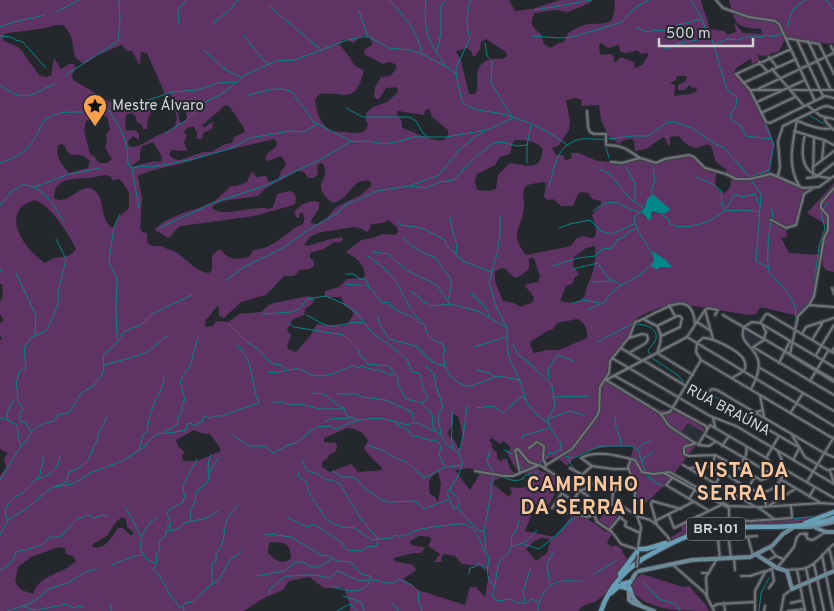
<svg xmlns="http://www.w3.org/2000/svg" width="834" height="611" font-family="Overpass,sans-serif">
	<style>
		.built { fill: #29303a }
		.green { fill: #5f3364; fill-rule: evenodd }
		.water { fill: #088 }
		.lines { fill: none; stroke-linecap: round; stroke-linejoin: round }
		.stream { stroke: #088; stroke-width: 1 }
		.street-casing { stroke: #404247; stroke-width: 4.5 }
		.secondary-casing { stroke: #404247; stroke-width: 6 }
		.primary-casing { stroke: #404247; stroke-width: 7 }
		.street { stroke: #70747a; stroke-width: 2 }
		.secondary { stroke: #6c8998; stroke-width: 4 }
		.primary { stroke: #689eb5; stroke-width: 4.5 }
		.street-bridge-casing { stroke: #404247; stroke-width: 4.5; stroke-linecap: butt }
		.street-bridge { stroke: #70747a; stroke-width: 2 }
		.labels { text-anchor: middle; dominant-baseline: central; stroke-width: 4; stroke-linejoin: round; paint-order: stroke }
		.shield { fill: #24282d; stroke: #9c9fa3; stroke-width: 1 }
		.shield-label { font-size: 14px; font-weight: bold; fill: #d0d2d6 }
		.poi-label { font-size: 15px; fill: #d0d2d6; stroke: #24282d; text-anchor: start }
		.street-label { font-size: 15px; fill: #d0d2d6; stroke: #24282d }
		.district-label { font-size: 20px; font-weight: bold; letter-spacing: 1px; fill: #fac79d; stroke: #24282d }
	</style>
	<rect width="100%" height="100%" fill="#24282d"/>
	<path class="built" d="M745 329 762 340 754 345 748 343 743 335Z
		M688 423 704 433 698 442 682 433Z"/>
	<path class="green" d="M0 0H509L515 11 532 9 560 0H592L590 3 568 12 555 10 535 13C529 23 532 28 541 34L544 44 550 48 559 43 564 42 568 33C575 29 583 24 591 24 599 23 603 25 611 21L614 14 615 0H701C702 10 709 18 709 29L725 31 727 35 736 32 734 22 743 33 762 34 761 29C735 27 735 25 729 0H834V43L829 44 786 37 779 51 765 56 758 55 759 60 752 64 751 59H750L736 68 734 73 751 94 769 128 774 144 770 172 780 175 798 185 813 187 803 193 797 222 795 225 786 227 787 237 781 238 789 253 820 255 827 225 807 213 834 183V272L826 270 823 266 822 255H820L813 299 798 316 765 308H760L756 314 748 315 676 303C669 304 641 314 636 319 634 322 634 327 633 331 625 349 608 356 608 378L615 385 655 409 681 413 705 429 706 431 703 432 688 423 682 432 698 443 665 485 641 507 638 506 635 483 629 463 634 446C611 447 581 445 567 466L556 457C548 457 541 461 538 469L540 471 558 477 575 489 571 494 557 483 554 488 556 491 549 505 531 504V516L525 531 555 537 571 517 574 515C589 518 594 523 606 532L607 531 612 534 607 542 611 547 616 545 623 550 622 552 629 561C619 573 611 590 598 600 591 605 583 603 578 611H350V604L344 588H324L309 577 289 581 283 590 264 598 244 611H0V476L6 467 4 458 8 453 0 449V341L2 338 0 336V323L4 321 0 314V302L3 296 2 284H0ZM56 25H63C74 36 72 43 75 57L82 63H86L96 56 121 45 128 51H132L139 64H140L141 52 147 53 165 94 170 95 175 100 182 102 184 104 187 117 186 121 180 123 177 107 174 105 177 119 175 126C170 130 167 131 161 134 150 138 143 147 131 147L128 145V141L133 136 139 140V134L135 130 126 131 125 119 127 114 132 113 135 115 137 122 142 125 143 129H147L148 118 151 113 149 108 145 107 143 102 122 105 109 101 73 80 72 75 76 68 74 64H69L61 69 54 58 51 76 46 77 40 76 21 50 16 46 4 41 3 39 4 34C21 30 39 31 56 25ZM362 36H368L372 42V45L365 49 364 54 383 64 389 62 395 64 397 68 390 76 381 77 375 87 374 96 376 99H379L386 88 397 87 398 92 387 102 373 107 366 113V120L368 125 365 131C355 136 344 130 332 132 321 125 316 112 315 100L319 94C346 91 354 106 364 71L354 65 349 56 339 44C343 38 348 39 353 43ZM486 39 506 52 507 56 503 59C490 58 478 60 477 76 477 82 478 87 476 93L474 94H469L461 61 456 51 467 48 471 51 473 56H475L480 49 481 42ZM601 43 608 48 619 45 620 51C626 55 631 52 637 50L641 54 648 53V56L642 65 635 68 634 62 621 57 614 63V57L611 54 601 55 600 54 599 45ZM677 76H687L685 82 678 85V90H685L689 85 692 88 696 87 697 91C690 96 683 94 674 96L675 85 670 83 676 80ZM576 98 582 100 581 106 599 105 601 120 611 141 614 140 619 144 624 140 632 139 634 141 635 151 646 149 663 137 665 138 668 146 670 145V137L679 136C682 141 691 149 697 148 702 147 704 144 710 145L712 148 715 161 727 170 726 172 732 177 730 187 725 193 720 191 715 186 716 174 718 171 703 166 695 156 691 154 667 158 657 162 641 157 622 163 597 161 579 153H571L572 158 567 160H565L563 155H556L552 148 559 145 569 130 570 121 566 100ZM225 105 229 106 244 128 245 132 234 137 232 143 225 144 211 152H203L180 160 174 159 169 155 171 150 183 151 187 150 184 142 187 135 183 132 188 127H194L197 132V139H202L203 133 212 129 213 123 212 122 205 127 202 126C209 118 218 113 225 105ZM429 108 432 117 448 130C450 154 413 130 402 128V122L397 114 398 111 424 115 425 111ZM100 115 107 117 110 129 106 135 107 141 105 148 112 159 107 163H99L95 157 90 154 84 131 86 121ZM274 139 277 142 276 147 267 154 265 159 268 161 281 156 284 160 286 165 281 171 278 179 269 182 266 176 256 177 253 172 251 173 247 182 237 186H231L215 201 199 208 185 212 165 221 155 229V231L161 233 168 238C174 235 174 229 181 226L254 216 293 205 295 204 296 198 294 193 290 191 277 194 273 207 269 209C254 204 224 219 212 208L214 205 222 201 258 196 266 188 298 171 304 172 308 178H314L318 174 317 166 320 163 323 164C332 183 308 182 332 203 352 200 350 177 370 181L371 186 361 195 336 207 328 217 317 224 311 223V221L319 208V202C309 199 300 205 294 212L297 218H299L300 213H303C303 215 305 219 304 221 303 227 298 225 295 228 280 238 273 248 253 250L249 257C237 260 228 260 221 250H218L212 256V270L209 273C196 272 186 259 177 253 172 249 167 250 162 246H152L147 243V233L142 232 140 228 142 198 138 177 139 175C162 166 185 165 207 155ZM515 140C526 140 536 141 543 149 540 174 527 164 510 163L498 175 496 189 490 191 477 190 475 181 477 174 495 165 500 157 510 154 512 144ZM153 142 162 157 161 162 155 161 131 167 140 159V152L142 146ZM62 144 65 146C70 160 72 152 83 156 86 157 88 160 90 161L88 168 69 173C62 165 55 156 58 145ZM107 175 111 177 112 180 120 179 129 192V208L120 216 113 228C99 221 106 198 94 190 80 181 69 207 54 198 53 175 80 180 95 177 99 176 103 175 107 175ZM542 182 546 183 544 197 548 200 553 199 561 206H573L578 194 581 192 588 193 592 199 601 201V205L592 215 596 228 595 237 590 238 583 236 576 239 571 246 526 255C508 232 522 230 524 207 525 199 520 192 527 185ZM658 199 663 204 665 213 659 214 652 211 650 212 651 217 646 219 641 211 645 207ZM35 200C52 207 68 233 76 249 69 260 61 255 52 259 49 260 47 262 45 263 20 246 0 210 35 200ZM388 220 397 227 398 232 395 235 383 234 372 238 361 240 347 251V253C357 257 367 267 364 278L347 279 339 287 325 291V297H341L344 305 353 312V315L347 325 341 326 317 324 310 336 296 352 288 349 287 347 291 335 287 330 293 319 304 315 305 309 313 303 314 299 309 296 274 303 269 305 261 312 239 314 229 322 216 321 213 326 207 327 205 325 206 319 209 317 217 306 219 308V316L224 318 241 302 266 295 284 276H294L300 270 309 269 314 266V261L310 258V253L324 249 334 242 339 243 343 240 342 237 327 240 308 246 304 245 310 237 321 232 355 227 360 228 367 232 370 229 371 224 383 223ZM594 246H595C596 261 594 273 587 286 586 290 586 295 583 298 578 304 566 303 560 301L566 286 572 284 575 277 579 275 573 265 574 257 586 248ZM529 258H534L540 277 538 282 528 284 525 286 534 297 533 302 521 307 514 303 503 301 495 281V272L499 269 504 268 515 278 520 276 529 269ZM577 319C585 322 588 330 587 338L559 350H547L534 353 530 345 531 341C539 337 545 331 553 329L557 323ZM453 414 458 416C461 427 464 437 460 448H458L455 441 449 436 448 432 453 424ZM347 428C356 428 364 432 368 441L364 448C368 456 376 461 382 468V470L358 472 351 464 330 472 322 467V462L328 458 329 455 335 452 337 447 336 443 324 442V438ZM194 430 200 433 210 434 219 446 221 451 197 461H183L182 455 185 453 178 446 176 440ZM492 438 500 444 504 441 511 448 507 453 518 473 525 472 529 474V482L525 487 520 488 509 487 512 492 509 497 493 484 495 480H497L501 476 515 474 510 468 507 459H503L501 462 497 458V453L491 447 493 444 489 440ZM469 468 481 472 470 490 455 470ZM438 472 441 484 438 502 435 497 430 494C428 482 428 478 438 472ZM122 517 126 519 127 527 133 532V535H130L123 528H118C111 537 107 550 92 547L93 544 108 535 115 523ZM419 536 430 537 431 540 428 546 440 554 434 562H441L442 556 445 554 455 556 462 564 484 567 489 573 485 597 476 587H470L465 605 418 590 403 579 416 570 413 565 394 561V558L414 553H421L425 547 414 546 410 543V541ZM541 538 551 539 547 553 536 561 526 549 533 542ZM270 542C284 543 290 541 291 558 283 566 275 560 268 553V548ZM59 547 65 548 66 554 73 556 76 561C64 574 39 574 33 594L21 590 15 582 18 567 31 557Z
		M609 509 618 516 608 528 598 521Z
		M826 514 791 524 725 526 673 542 671 537 682 531 681 525 686 523C694 526 704 522 713 522 751 520 789 520 826 514Z
		M642 574 683 587 689 586 706 605 709 611C681 611 642 611 631 587L633 580Z"/>
	<path class="water" d="M652 195 655 196 670 209C664 217 658 212 651 211V219L648 220 641 211 645 207 647 199Z
		M655 252C659 258 666 257 669 264L671 265V267H660L655 271 656 268H653L651 265 654 260 652 253Z"/>
	<g class="lines">
		<path class="stream" d="M389 0C403 14 419 34 422 54
			M426 0C424 20 425 36 437 53 440 58 443 60 445 66
			M471 0C466 11 466 27 470 38L456 68V74L462 102C473 112 490 111 503 114 525 120 550 131 567 145
			M691 0C695 7 700 14 703 22 706 29 705 35 712 39L725 83 728 90 737 98 736 106 730 115 732 120 741 126 746 136 771 139
			M826 0 834 9
			M269 6 320 49
			M535 10 592 0
			M359 11 368 37
			M56 12 79 0
			M179 24 178 10 186 0
			M212 24 230 10 237 0
			M788 26C790 13 794 5 806 0
			M0 27 14 22 45 15
			M637 28 648 32 656 30 665 31 674 26 701 19
			M0 36 11 37 16 40 23 42 45 67
			M244 36 265 62 270 65
			M532 36 560 38 573 37 622 22 636 7 649 0
			M485 43 487 56 492 61 491 82 512 117
			M715 44 728 39 738 40 746 37H761L767 35 773 37 781 34
			M664 48H670L675 44 708 38
			M203 50 226 70 241 77
			M437 52 441 33V6L446 0
			M66 75 118 41 120 18 119 0
			M0 85C24 103 29 96 54 84
			M249 95C263 92 278 85 292 92L314 122 351 141
			M146 101 172 92 197 90 218 83 237 82
			M106 105C119 129 128 135 128 164L132 168 139 208
			M346 108 363 117H409L416 121 423 133 428 137
			M809 115 824 124
			M769 122 787 114
			M487 130 513 118
			M166 133 185 121 203 103 222 94 247 74 276 61 295 60 347 40 362 37H369L389 48 410 50 422 54 445 66 456 74
			M607 139 633 136H648L666 123 675 122 692 128 715 144 723 147 750 177 769 170 774 145 765 124
			M604 140 609 158
			M0 163C12 159 22 155 30 145 36 138 38 131 42 124 49 111 70 112 82 112
			M527 163V145L531 125
			M626 167 635 183V201
			M132 168 141 166 153 167 194 159 232 148 250 138 290 131 304 132 317 124
			M600 170 609 173 631 200 643 207
			M696 177 713 184 721 191 722 203 724 210
			M751 180 761 194 756 261 767 267
			M410 186 427 188 439 182 454 180 475 157 494 143 503 142 517 146 527 145
			M549 186C555 165 557 144 581 139 589 138 598 140 606 139
			M35 187 69 174 100 168
			M652 197V188L655 182 653 167
			M0 205 12 191 22 185C42 184 56 207 64 223
			M771 208 773 212 772 219
			M823 209 828 203
			M593 211C616 193 617 207 639 212
			M725 211 745 210 758 212
			M641 212 635 216 634 220C638 233 646 242 652 254
			M660 213 663 216 668 218 670 224C685 232 713 222 725 210 730 205 731 198 735 194L741 197 755 194 757 201 760 204
			M500 216V235L497 254 489 282 495 304 507 328V346L510 360 520 381 527 403
			M450 217 452 230 457 245 456 253
			M397 220 401 225 422 228 445 240 446 245 463 261 491 272
			M771 221C769 229 766 263 769 271 771 276 776 279 779 283 795 300 798 306 794 328
			M159 228 213 203 267 185 323 158 350 142 367 141 384 144 401 141 413 137H446L486 130
			M559 228 570 224 590 220 601 231 612 234 634 224
			M404 238C408 246 426 255 435 257 446 276 457 275 448 299
			M373 252 388 254 408 271 437 285 450 304
			M368 256 384 268 396 281 411 310 425 326 427 334 432 339 444 345 445 351 443 355 445 367 451 377 459 383 467 386H472L498 376 520 380
			M552 266 578 258 595 256 602 249 612 248 617 240 624 237 628 232 636 229
			M573 269 598 263 607 277 621 285
			M0 270 2 273
			M16 273 36 315 35 335
			M346 274H354L360 279H366L369 287
			M225 281 244 267 283 248 305 232 339 212 342 208 349 203 356 201 377 191 409 186 439 175 459 150 476 136 483 132
			M593 282 612 281
			M345 284C370 287 365 280 382 303L388 302 396 310 412 317 418 323 422 324
			M410 291 419 297 423 302 428 303 431 306 450 304 478 311 506 327
			M471 293 487 309 489 316
			M573 303 584 300 599 303
			M587 310 605 302 609 295 620 286 640 275 652 264
			M264 314 291 312 299 309 307 299 326 296 348 306 356 312 372 333 390 345 407 359 412 372 419 373C424 383 420 387 428 397L423 403
			M306 315C314 318 323 326 332 326 343 326 352 320 363 323
			M377 315 380 324 389 339 416 346 432 362 445 366
			M797 315 810 301 813 293 819 246 825 228 821 213 822 210
			M289 323 294 327 344 335 358 349 360 355 365 359 367 364 389 366 398 378V384L406 399 423 403
			M229 324 247 342 259 350 270 362 273 364 282 365 285 369
			M636 324C655 325 664 335 648 350L650 355
			M117 338 116 309 117 279 111 267 109 261 114 227 120 214
			M792 340 794 330
			M597 342 632 324
			M513 344 519 356 526 360 552 385 555 407 549 416 548 423
			M474 347 507 337
			M790 351 791 343
			M652 358 679 376 686 385
			M105 365 146 353 167 336
			M426 365 427 368 434 373 436 387 443 406 438 417 441 434
			M477 370 490 373 495 377
			M267 372C276 374 286 370 294 369 302 368 306 373 312 375 324 379 343 370 353 365L358 368 362 366C370 371 383 369 389 375H393
			M549 380 548 369 557 356 558 355 574 361
			M687 386C700 393 714 391 723 404
			M313 393 324 394 338 405 344 408 346 415 357 420
			M337 393 340 394H357L362 397 386 400 412 412 414 422
			M553 397 590 396
			M273 402H280L293 405 301 404 320 409H345
			M423 404 432 414 433 419 432 425 435 430 441 435 447 445 458 452 463 463 458 476 447 493 454 509 457 507
			M476 408 493 406 503 413 522 396 536 414 548 423 554 434 560 441 562 452 565 456 574 458 600 446H632L638 450 646 473
			M452 412C453 422 450 440 453 448
			M615 417C614 427 621 435 621 445
			M0 418 6 419 17 425 20 446
			M550 418 570 411 584 415
			M8 420 7 412 13 401
			M325 422 330 419 350 418
			M395 422 396 424 409 431 412 436C420 435 428 442 436 440L441 446 439 455 445 467
			M166 431 177 425 179 415 182 413V404L185 400 180 381 190 366 198 337
			M31 432 26 423 20 421V412L24 409 17 400 18 394 16 384 19 372 26 368C25 360 24 354 25 345L27 344 32 337 46 331 53 318 59 300 58 292 66 259 56 239
			M771 432 798 448
			M233 435 249 446H264L274 453 288 445 297 443 309 432 317 427 328 426 337 429C360 416 381 416 403 424 408 426 411 423 415 423 423 423 429 431 436 431
			M522 439V436L525 435 550 428
			M367 445 382 450 397 459 406 461 423 477H427L443 468 461 465
			M638 449 642 444 651 441
			M490 450 487 462 494 472
			M504 450 515 455
			M139 451 143 435 147 432C148 422 151 411 155 402 159 392 164 387 164 376
			M800 451 804 458 816 466
			M459 452C464 437 465 422 467 406
			M517 457 523 471
			M569 458 570 463 577 471
			M302 460 307 471 318 474 326 480H333L340 484 361 519 378 539
			M642 462 644 458 653 452
			M539 463 547 457 550 452 552 454 561 449
			M333 471 342 477H352L358 480 365 489 374 494 382 500 389 502 415 501 423 508H427L448 500
			M210 472 219 457
			M298 472 299 477 307 483 308 491 326 519 332 523 343 527 355 528 372 540 391 538 395 535C406 539 411 531 421 529 426 528 461 523 464 524 481 529 480 550 489 557 488 571 484 574 494 586
			M501 476C508 480 515 482 523 479L525 475H533L538 471
			M648 476 652 480 662 486 669 481
			M674 476 693 487
			M580 477 587 487
			M36 479C49 477 59 469 60 456
			M0 480 21 446C25 443 26 441 29 436 34 426 44 423 54 421L58 415 70 412 81 393 92 387 102 375 104 367 103 355 114 346 125 331 141 325 152 314 192 295
			M54 487 73 484 90 473 122 461 143 448 152 438 157 434 175 432 186 430 187 424 191 423 194 426 202 422 204 416 211 418 216 416H221L259 403C250 383 255 361 237 345
			M451 487V491L460 501 458 506
			M125 506 141 536
			M729 507 755 508 765 514
			M458 508 478 531H483
			M287 517 307 527 314 524 341 542 347 550 361 551 367 547 376 546 378 541
			M7 519 5 511C11 497 15 498 25 491 31 486 34 480 40 476 40 469 44 463 43 456
			M792 519 818 516
			M519 520 517 530 511 537C512 545 512 549 506 556 506 557 501 560 500 561 495 571 497 586 492 595L496 601 511 599 516 603H527L532 599 539 602
			M190 521 191 509 195 502 196 493 209 480 208 464 211 455
			M171 529 170 527 167 526 171 524 167 514 169 510 183 502 185 495C178 485 193 471 197 459
			M0 535 8 520 26 509 51 488 67 482 68 473 82 466 88 460 91 452H93V448L98 439V435L107 417
			M265 535 270 534 291 537 321 555 329 556 337 561 351 562 361 574 370 576V578
			M524 544 539 549 554 537 573 518
			M512 546C525 544 529 540 537 530
			M486 550 484 531 492 489 490 484 495 475
			M156 563C131 558 140 526 158 517
			M112 565 134 556 142 555
			M0 570C9 566 14 561 16 552L40 546 50 537H60L77 519 88 515 94 518 102 515 107 516
			M469 574 470 568 475 567 478 563 481 564 485 570
			M594 574 616 561
			M256 576 285 571 295 562H303L312 567H318L332 559
			M643 582 659 599 676 604 680 611
			M212 585V563L216 561V554C225 547 223 533 226 523 228 517 234 510 238 505
			M550 585 547 564 553 553
			M333 587C348 591 364 596 371 579
			M269 594 270 589 285 576C302 576 312 573 329 578L338 571C349 575 360 585 371 579L387 583H393L399 579 412 585 418 591 419 603 422 611
			M343 596 361 602 364 611
			M391 602 399 611
			M525 602 523 593 530 569
			M183 606 185 603 192 602 208 587 219 580 229 561 242 551
			M23 607C28 607 30 609 34 610 37 610 63 605 66 604L73 608 80 606 84 608
			M7 611 29 604 37 599 49 589 68 583 85 572 97 569
			M111 611V603
			M184 611 183 607H179L176 601 171 597 160 576 153 570 157 563 156 555 160 549 159 541 166 535V531C173 530 181 530 184 523L207 518 218 511
			M337 611 350 604 358 611
			M538 611C538 597 547 583 563 581 569 580 576 582 582 581
			M759 611 761 593 769 578"/>
		<g class="street-casing">
			<path id="street" d="M716 0 723 8 749 17 775 21 779 24 815 101
				M786 38 819 44 834 74
				M797 40 823 96
				M808 41 831 90
				M831 46 834 52
				M791 49 736 74 750 90 766 122 770 123 825 96 834 98
				M769 57 777 67
				M759 62 767 71
				M772 69 804 106
				M743 83 796 59
				M758 89 834 53
				M751 90H781
				M791 90H834
				M757 102 805 80
				M807 105 821 116 834 119
				M587 111 588 127 590 132 594 134H606V145C622 145 627 149 640 158
				M761 113 795 97
				M824 117 826 122 834 130
				M797 120C793 141 786 166 800 187
				M798 121C807 125 822 131 832 128
				M794 131 824 140 834 145
				M805 134C799 159 803 177 831 178
				M822 160 824 140
				M611 162 622 163 640 158 656 163 665 159 689 155 694 157 705 168 726 174 736 179H750L771 174 803 188 819 187 834 176
				M813 167 834 151
				M813 175 814 137
				M778 176 780 167 778 141 783 126 822 107 827 106 834 108
				M807 178 816 177 834 163
				M770 220H772L786 228 796 225 804 194 815 187
				M832 288 834 294
				M669 305 675 316
				M809 305 834 307
				M705 310 713 339
				M705 310 708 308 718 310 715 315
				M723 315 834 380
				M645 320 657 326C663 336 661 342 657 353
				M697 322 711 331
				M760 323 766 314H768L834 353
				M657 326 677 316H680L682 318 680 327 661 336
				M763 326 766 332 764 339
				M744 327 752 322 760 323 834 367
				M744 327C735 350 775 346 751 389
				M802 334 806 327 834 318
				M687 337 834 426
				M629 338 642 334 647 335 648 339 646 343 629 353
				M812 340 823 322
				M697 343 696 352 701 360 834 439
				M697 343 703 338C712 337 740 351 744 360 746 364 746 367 744 371L732 378
				M753 347 834 395
				M753 347 764 340
				M621 348 642 361
				M831 352 834 348
				M657 353 693 375
				M787 353 834 382
				M790 354 798 316 809 305 814 296 824 238 828 230V216L821 208V203L834 188
				M816 355 834 325
				M612 358 710 416 736 426 834 484
				M643 360 686 386
				M779 363 790 341
				M760 368 834 411
				M615 376C645 393 675 409 706 426L707 430
				M606 380 687 337 705 310
				M606 380 660 413 669 426 695 443
				M810 381 828 351
				M708 392 712 389 717 390 824 453 834 457
				M760 395 764 417
				M724 404 800 448
				M791 412 803 393
				M661 414 670 412 701 360
				M713 418 715 427
				M751 420 756 412 763 410
				M705 435 821 503 834 504
				M792 435 805 457 827 470 834 469
				M696 443 684 447V454L689 456 715 455 761 480C769 479 773 474 772 466L768 459 710 425 698 445 709 446 715 442
				M722 446 729 436
				M529 448 537 442 544 446 543 459 546 465
				M766 458 779 436
				M793 460 799 449
				M683 465 754 506
				M733 465C744 463 748 456 746 446
				M592 466 581 458C595 450 616 455 631 459
				M712 467 715 455
				M570 468 581 474
				M689 468C696 468 706 465 712 467 733 473 759 510 780 481 787 471 783 461 778 452
				M545 469 546 465 572 449 597 416 599 411 600 387 609 373 610 361 630 336 635 322C653 318 692 281 695 324
				M784 469 834 498
				M475 471 504 476H513L539 465
				M830 471 834 483
				M520 473 515 450 518 449 529 462 541 466 588 496 597 522 612 532 621 544 636 549
				M664 473 729 508V519
				M673 477 666 485 708 510
				M597 481 613 492
				M807 482 834 437
				M570 485 592 466 613 469H628
				M635 485 597 480 587 488 579 491 566 512 588 517 610 505 619 504 637 516 650 520 657 525 668 537 671 543
				M556 489 572 500
				M764 491 766 506
				M710 494 722 472
				M809 497 815 487
				M689 499 695 490
				M742 499 754 478
				M612 503 613 492 616 490V482
				M770 505 795 489
				M758 507 774 519
				M552 508 562 493
				M635 514V485L628 467 631 459 635 460 642 472 653 474 670 472 729 506 762 507 821 503
				M579 515 590 499
				M669 515 674 528 721 505
				M637 516 641 527 638 548
				M697 516 701 525 729 520 751 521 792 518 791 506
				M655 521 693 502
				M657 525 651 504 652 501 681 509
				M609 530 620 517 626 522 625 526 640 533
				M805 533 807 534V535H805Z
				M806 536 808 539 813 540 824 533
				M748 537 753 556
				M730 538 757 536
				M718 539 720 559
				M729 541 731 558
				M770 548 776 556 783 559
				M829 548 834 568
				M822 555 833 611
				M734 558 735 570
				M767 561 776 556
				M814 564 824 611
				M673 565 705 593 714 611
				M777 568 794 547 797 537 800 534H805
				M806 568 815 611
				M786 570C793 569 800 570 806 568 818 564 824 551 834 544
				M797 570 805 611
				M702 573H709
				M741 576H750L765 571
				M769 588 774 581 772 569
				M707 596 706 577 717 559
				M724 603 725 611
				M791 603 803 600
				M712 607 718 604 754 602
				M755 611V591L765 572 775 567
				M764 611 765 606
				M781 611 784 595 791 590
				M788 611 805 609"/>
		</g>
		<g class="secondary-casing">
			<path id="secondary" d="M816 526V528L826 532H834
				M757 555 777 568 787 571 792 589 834 571
				M639 571 692 560 750 557 772 546 783 534 794 527H810L834 522
				M636 573 629 584V600L633 603 654 611
				M630 589 634 599 640 605"/>
		</g>
		<g class="primary-casing">
			<path id="primary" d="M805 523 834 512
				M640 549H646L666 543
				M620 574 637 552
				M622 584 630 582
				M611 593 619 586 630 589
				M601 611C610 584 628 566 653 553 670 544 686 535 705 531 748 522 793 533 834 518"/>
		</g>
		<use href="#street" class="street"/>
		<use href="#secondary" class="secondary"/>
		<use href="#primary" class="primary"/>
		<g class="street-bridge-casing">
			<path id="street-bridge" d="M637 567 638 555"/>
		</g>
		<use href="#street-bridge" class="street-bridge"/>
	</g>
	<defs>
		<g id="sight-pin" transform="scale(1.25)"><path d="M0 17L-7.5 6A9.5 9.5 0 1 1 7.5 6Z" fill="#f9a04d" stroke="#24282d"/><path d="M0-6L1.8-2.2L6-1.7L2.9 1.2L3.7 5.4L0 3.3L-3.7 5.4L-2.9 1.2L-6-1.7L-1.8-2.2Z" fill="#111"/></g>
	</defs>
	<g fill-rule="evenodd">
		<use href="#sight-pin" x="95" y="106"/>
	</g>
	<g class="labels">
		<rect class="shield" x="687" y="517.5" width="58" height="23" rx="4"/>
		<g class="shield-label">
			<text x="716" y="529">BR-101</text>
		</g>
		<g class="poi-label">
			<text x="112" y="106">Mestre Álvaro</text>
		</g>
		<g class="street-label">
			<text transform="translate(728 411) rotate(28)">RUA BRAÚNA</text>
		</g>
		<g class="district-label">
			<text x="742" y="472">VISTA DA<tspan x="742" dy="23">SERRA II</tspan></text>
			<text x="583" y="486">CAMPINHO<tspan x="583" dy="23">DA SERRA II</tspan></text>
		</g>
	</g>
	<path d="M659 38v8h94v-8" fill="none" stroke="#d0d2d6" stroke-width="2.5"/>
	<text x="666" y="38" font-size="15" fill="#d0d2d6" stroke="#24282d" stroke-width="4" paint-order="stroke">500 m</text>
</svg>
